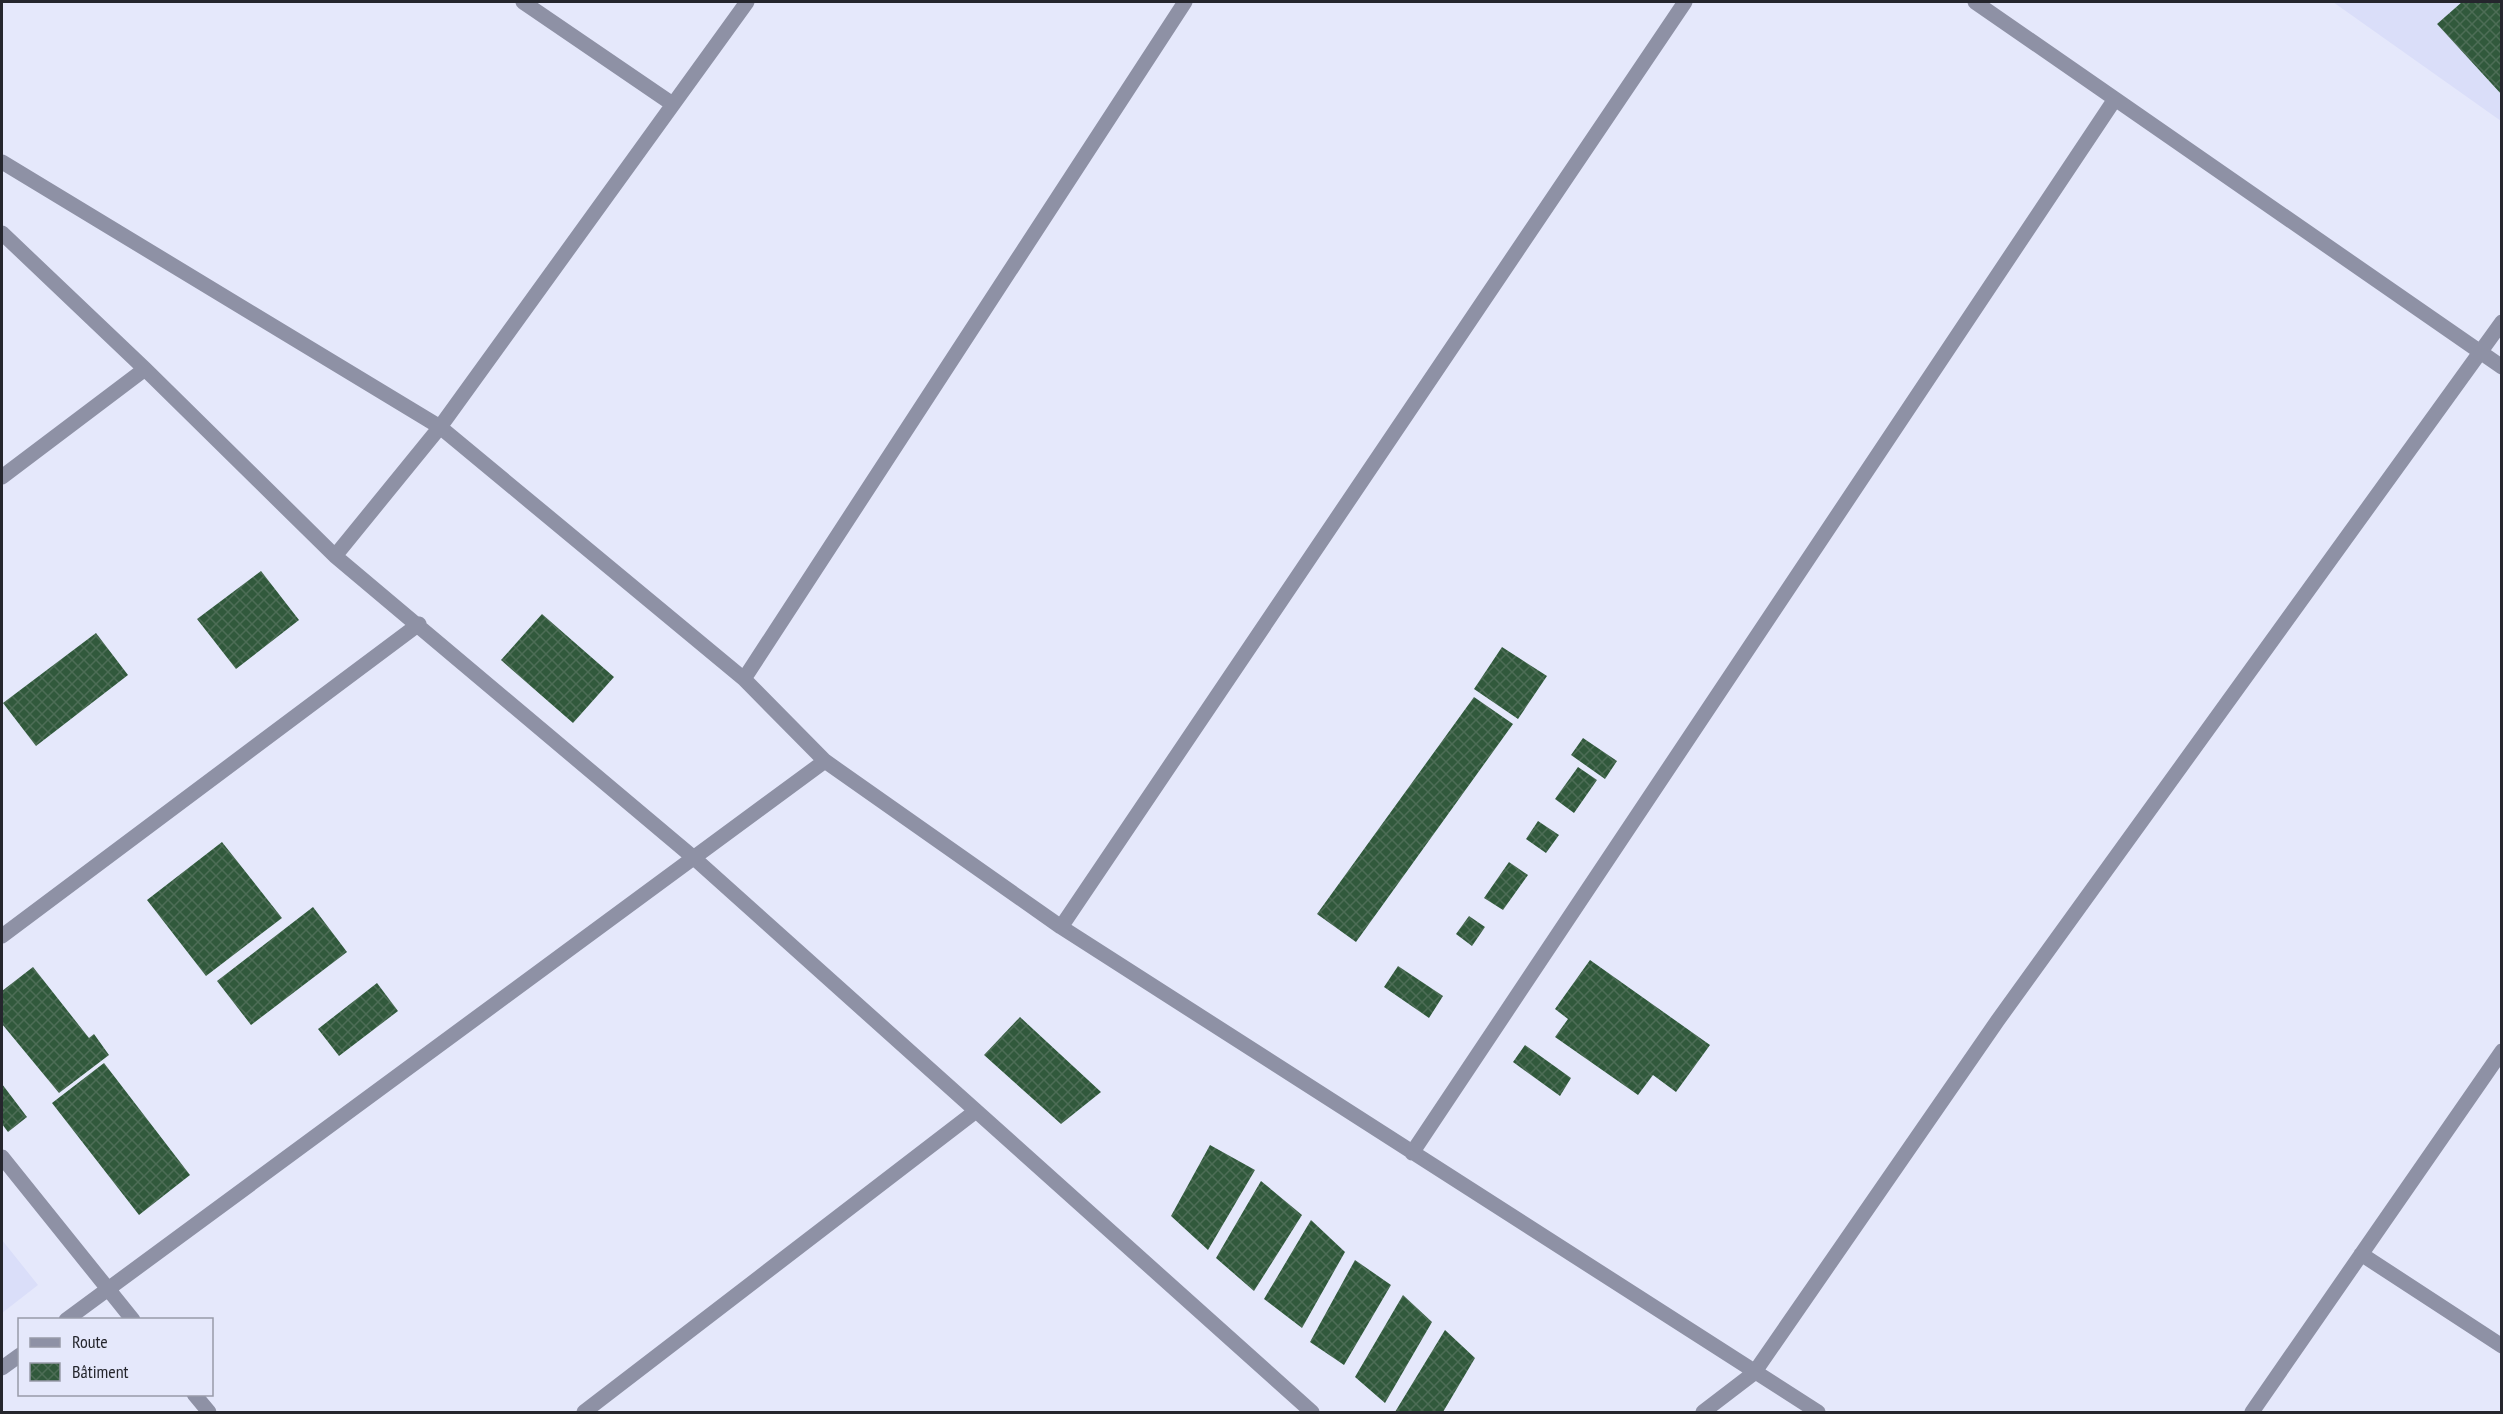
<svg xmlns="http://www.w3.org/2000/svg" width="2503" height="1414" font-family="'PT Sans Narrow',sans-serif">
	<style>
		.built { fill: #dadef9 }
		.building { fill: url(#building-cross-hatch) }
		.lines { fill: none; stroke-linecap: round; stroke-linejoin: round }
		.minor { stroke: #8e91a5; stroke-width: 15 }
	</style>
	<defs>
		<pattern id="building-cross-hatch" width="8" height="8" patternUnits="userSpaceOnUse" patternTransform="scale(1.5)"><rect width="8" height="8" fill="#31593c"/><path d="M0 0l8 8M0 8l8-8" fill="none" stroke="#4d6d56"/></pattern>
	</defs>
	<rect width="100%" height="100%" fill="#e5e8fb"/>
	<path class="built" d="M2333 2H2501V121Z
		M2 1240 38 1285 2 1313Z"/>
	<path class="building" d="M2462 2H2502V95L2437 24Z
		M261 571 299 620 236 669 197 619Z
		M542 614 614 677 573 723 501 660Z
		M96 633 128 675 36 746 3 703Z
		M1502 647 1547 676 1518 719 1474 689Z
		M1474 697 1513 724 1356 942 1317 914Z
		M1583 738 1617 761 1605 779 1571 755Z
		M1578 767 1597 780 1574 813 1555 799Z
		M1538 821 1559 835 1546 853 1526 839Z
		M222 842 282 918 206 976 147 900Z
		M1509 862 1528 875 1503 910 1484 898Z
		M313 907 347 952 251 1025 217 981Z
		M1469 916 1485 927 1472 946 1456 934Z
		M1590 960 1710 1045 1676 1092 1653 1075 1638 1095 1555 1037 1568 1019 1555 1009Z
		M1398 966 1443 996 1429 1018 1384 987Z
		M33 967 89 1038 94 1034 109 1055 59 1093 2 1024V991Z
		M377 983 398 1011 339 1056 318 1029Z
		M1020 1017 1101 1092 1061 1124 984 1055Z
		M1525 1045 1571 1078 1560 1096 1513 1062Z
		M104 1063 190 1175 139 1215 52 1103Z
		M2 1084 27 1117 8 1132 2 1124Z
		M1210 1145 1255 1170 1208 1250 1171 1216Z
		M1261 1181 1302 1215 1254 1291 1216 1258Z
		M1311 1220 1345 1252 1302 1328 1264 1299Z
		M1355 1260 1391 1285 1344 1365 1310 1342Z
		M1403 1295 1432 1322 1385 1403 1355 1377Z
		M1445 1330 1475 1358 1443 1412H1395Z"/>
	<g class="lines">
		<path class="minor" d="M523 2 671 103
			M1975 2 2502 367
			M2 162 440 427 744 679 825 761 1061 927 1818 1412
			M2 233 145 369 335 556 694 858 1312 1412
			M2 477 145 369
			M335 556 440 427 747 2
			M744 679 1185 2
			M1061 927 1685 2
			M2 936 419 624
			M1412 1153 2115 99
			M2 1157 133 1320
			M2361 1254 2502 1346
			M66 1320 825 761
			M2 1368 20 1355
			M194 1394 209 1412
			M584 1412 976 1111
			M1703 1412 1754 1373 1998 1020 2502 322
			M2252 1412 2502 1051"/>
	</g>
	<rect width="2503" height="1414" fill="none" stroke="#25262d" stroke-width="6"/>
	<rect x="18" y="1318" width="195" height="78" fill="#e5e8fb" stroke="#989aa9" stroke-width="1.5"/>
	<rect x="30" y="1338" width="30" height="9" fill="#8e91a5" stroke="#989aa9" stroke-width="1.5"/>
	<text x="72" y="1348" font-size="18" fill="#25262d">Route</text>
	<rect x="30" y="1363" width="30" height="18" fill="url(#building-cross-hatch)" stroke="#989aa9" stroke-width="1.5"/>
	<text x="72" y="1378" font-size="18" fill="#25262d">Bâtiment</text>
</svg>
